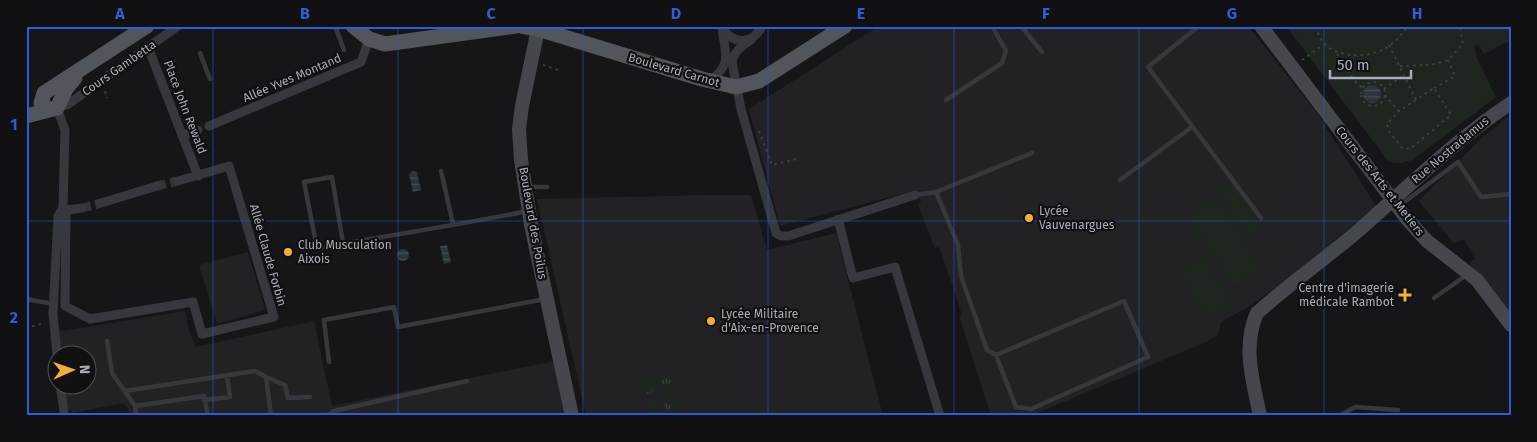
<svg xmlns="http://www.w3.org/2000/svg" width="1537" height="442" font-family="'Fira Sans',sans-serif">
	<style>
		.built { fill: #222225 }
		.grass { fill: url(#grass-tufts) }
		.park { fill: #1e261f }
		.water { fill: url(#water-rules) }
		.lines { fill: none; stroke-linecap: round; stroke-linejoin: round }
		.street-tunnel { stroke: #333438; stroke-width: 9; stroke-dasharray: 9 4.5; stroke-linecap: butt }
		.path { stroke: #3d3f44; stroke-width: 2; stroke-dasharray: 2.5 4; stroke-linecap: butt }
		.lane { stroke: #37383d; stroke-width: 4.5 }
		.street { stroke: #37383d; stroke-width: 9 }
		.secondary { stroke: #45474d; stroke-width: 14 }
		.primary { stroke: #53555c; stroke-width: 15 }
		.grid { fill: none; stroke: #325cd3; stroke-width: 1; stroke-opacity: 0.55 }
		.poi-dot { fill: #f2b134; stroke: #111113; stroke-width: 2 }
		.labels { text-anchor: middle; dominant-baseline: central; stroke-width: 4.5; stroke-linejoin: round; paint-order: stroke }
		.street-label { font-size: 12px; fill: #a8adb8; stroke: #111113 }
		.poi-label { font-size: 12px; fill: #a8adb8; stroke: #111113; text-anchor: start }
		.neatline { fill: none; stroke: #325cd3; stroke-width: 2 }
		.grid-label { font-size: 16px; text-anchor: middle; font-weight: bold; fill: #325cd3 }
	</style>
	<defs>
		<pattern id="grass-tufts" width="24" height="20" patternUnits="userSpaceOnUse" patternTransform="scale(1.25)"><rect width="24" height="20" fill="#1e261f"/><path d="M3 7l-1-3M5 7V3M7 7l1-3M15 17l-1-3M17 17v-4M19 17l1-3" fill="none" stroke="#3c433d"/></pattern>
		<pattern id="water-rules" width="6" height="5" patternUnits="userSpaceOnUse" patternTransform="scale(1.25)"><rect width="6" height="5" fill="#2c353c"/><path d="M0 2.5h6" fill="none" stroke="#485056"/></pattern>
	</defs>
	<rect width="100%" height="100%" fill="#161618"/>
	<path class="built" d="M879 26H1248L1317 113 1376 206 1292 276 1250 306 1221 322 1218 335 1204 343 1030 416H991L959 316 962 315 951 281 939 247 935 248 918 205 921 201 913 191 780 226 749 109Z
		M1511 114V316L1469 263 1475 259 1464 239 1454 244 1419 201 1482 138Z
		M709 195H751L767 250 836 233 883 416H586L537 199Z
		M248 252 265 310 217 324 199 265Z
		M185 311 188 327 196 347 314 321 332 406 555 361 565 416H129L128 408 123 403 73 413 66 407 63 385 88 384V354H60L57 328 63 331Z"/>
	<path class="grass" d="M670 372 674 388 666 391 660 386 657 376Z
		M653 377 656 386 653 392 644 395 641 380Z
		M675 393 679 408 666 411 664 401 667 394Z
		M655 398 661 402 662 412 650 416 646 400Z"/>
	<path class="park" d="M1286 26H1511V40L1484 54 1478 44 1474 46 1477 58 1496 97 1412 160 1402 163 1389 162Z
		M1232 182 1262 228 1246 239 1216 193Z
		M1217 196 1263 269 1233 288 1186 216Z
		M1203 254 1234 303 1208 320 1176 271Z"/>
	<path class="water" d="M1363 94a9 9 0 1 1 18 0a9 9 0 1 1-18 0Z
		M413 171 417 172 421 190 413 192 409 174Z
		M447 245 451 262 444 264 440 246Z
		M397 255a6 6 0 1 1 12 0a6 6 0 1 1-12 0Z"/>
	<g class="lines">
		<path class="street-tunnel" d="M157 186 178 181
			M82 208 101 203"/>
		<path class="path" d="M1317 26C1319 58 1364 61 1386 48 1395 43 1402 33 1408 26
			M390 27 394 26
			M1389 45 1416 100
			M1337 54 1354 80 1362 88
			M1302 60 1323 45
			M543 65 558 70
			M1400 66 1431 65 1448 60 1463 44 1460 26
			M1361 94a12 12 0 1 1 24 0a12 12 0 1 1-24 0Z
			M1434 88 1455 76 1448 60
			M1384 89 1404 75
			M105 91 107 98
			M1385 95 1399 111 1434 88 1451 115 1410 149 1402 148 1388 130 1387 124 1399 111
			M759 131 772 165 797 159
			M26 328 44 323"/>
		<path class="lane" d="M335 26 344 50
			M1021 26 1042 52
			M1199 26 1148 67 1261 218
			M200 53 210 79
			M946 100 1002 63 1006 51 992 26
			M441 171 453 224
			M1120 180 1192 127
			M528 187H547
			M915 195 936 192
			M1399 206 1458 162 1481 197 1511 194
			M343 243 332 177 304 182 317 248C387 236 458 225 528 211
			M1434 298 1468 274
			M26 299 48 303
			M1124 301 1148 357 1031 409 1016 407 996 355Z
			M107 341 112 373 135 406 204 396 208 416
			M996 355 987 350 961 276 958 245 936 192 1032 153
			M329 362 324 320 394 307 398 327 545 299
			M266 377 285 385 288 398 310 397
			M125 391 255 371 266 377 271 416
			M204 400 230 397 227 376
			M135 406 136 416
			M327 416 334 411 467 381
			M1339 416 1355 407 1398 410"/>
		<path class="street" d="M722 27C732 45 753 45 762 26
			M751 40C742 46 734 51 732 62L741 109 776 233 781 236H788L915 195
			M148 47 198 176
			M710 81C734 62 724 53 722 26
			M59 106 67 105 178 26
			M57 108 65 130 63 208
			M209 126 361 62 369 39
			M182 136 198 130
			M101 203 157 186
			M63 208 68 210 82 208
			M66 210 65 306 90 319 193 302 202 334 274 317 229 166 178 181
			M838 219 853 278 895 267 940 416
			M58 364 53 314 58 216 63 208
			M60 384 64 412"/>
		<path class="secondary" d="M1261 26 1407 219 1427 241 1477 280 1511 325
			M538 29 522 106 519 129 521 160 531 225 572 416
			M1260 416C1253 382 1242 346 1257 313 1289 284 1325 259 1358 231 1408 187 1455 140 1511 103"/>
		<path class="primary" d="M353 26 369 39 385 44 516 26
			M521 26 538 29 702 79 736 87 759 81 845 26
			M48 109 41 103 44 93 147 26
			M26 116 57 108 66 89 75 78"/>
	</g>
	<path class="grid" d="M213 26V416M398 26V416M583 26V416M768 26V416M954 26V416M1139 26V416M1324 26V416M26 221H1511"/>
	<g class="poi-dot">
		<circle cx="1029" cy="218" r="5"/>
		<circle cx="288" cy="252" r="5"/>
		<path d="M1402.5 287.5h5v5h5v5h-5v5h-5v-5h-5v-5h5z"/>
		<circle cx="711" cy="321" r="5"/>
	</g>
	<g class="labels">
		<g class="street-label">
			<text transform="translate(119 68) rotate(-35)">Cours Gambetta</text>
			<text transform="translate(674 70) rotate(16)">Boulevard Carnot</text>
			<text transform="translate(292 78) rotate(-23)">Allée Yves Montand</text>
			<text transform="translate(185 107) rotate(69)">Place John Rewald</text>
			<text transform="translate(1450 150) rotate(-40)">Rue Nostradamus</text>
			<text transform="translate(1380 181) rotate(52)">Cours des Arts et Metiers</text>
			<text transform="translate(533 223) rotate(80)">Boulevard des Poilus</text>
			<text transform="translate(268 255) rotate(74)">Allée Claude Forbin</text>
		</g>
		<g class="poi-label">
			<text x="1039" y="211">Lycée<tspan x="1039" dy="14">Vauvenargues</tspan></text>
			<text x="298" y="245">Club Musculation<tspan x="298" dy="14">Aixois</tspan></text>
			<text x="1394" y="288" text-anchor="end">Centre d'imagerie<tspan x="1394" dy="14">médicale Rambot</tspan></text>
			<text x="721" y="314">Lycée Militaire<tspan x="721" dy="14">d'Aix-en-Provence</tspan></text>
		</g>
	</g>
	<rect width="1537" height="442" fill="none" stroke="#111113" stroke-width="55"/>
	<g transform="translate(72 370) rotate(88)"><circle r="24" fill="#111113" stroke="#4d4f55"/>
	<path d="M0-4L9 19L0 12L-9 19Z" fill="#f2b134"/>
	<text y="-8" font-size="14" font-weight="bold" text-anchor="middle" fill="#a8adb8">N</text>
	</g>
	<path d="M1330 70v8h81v-8" fill="none" stroke="#a8adb8" stroke-width="2.5"/>
	<text x="1337" y="70" font-size="15" fill="#a8adb8" stroke="#111113" stroke-width="4" paint-order="stroke">50 m</text>
	<rect x="28" y="28" width="1482" height="386" class="neatline"/>
	<g class="grid-label">
		<text x="120" y="19">A</text>
		<text x="305" y="19">B</text>
		<text x="491" y="19">C</text>
		<text x="676" y="19">D</text>
		<text x="861" y="19">E</text>
		<text x="1046" y="19">F</text>
		<text x="1232" y="19">G</text>
		<text x="1417" y="19">H</text>
		<text x="14" y="130">1</text>
		<text x="14" y="323">2</text>
	</g>
</svg>
